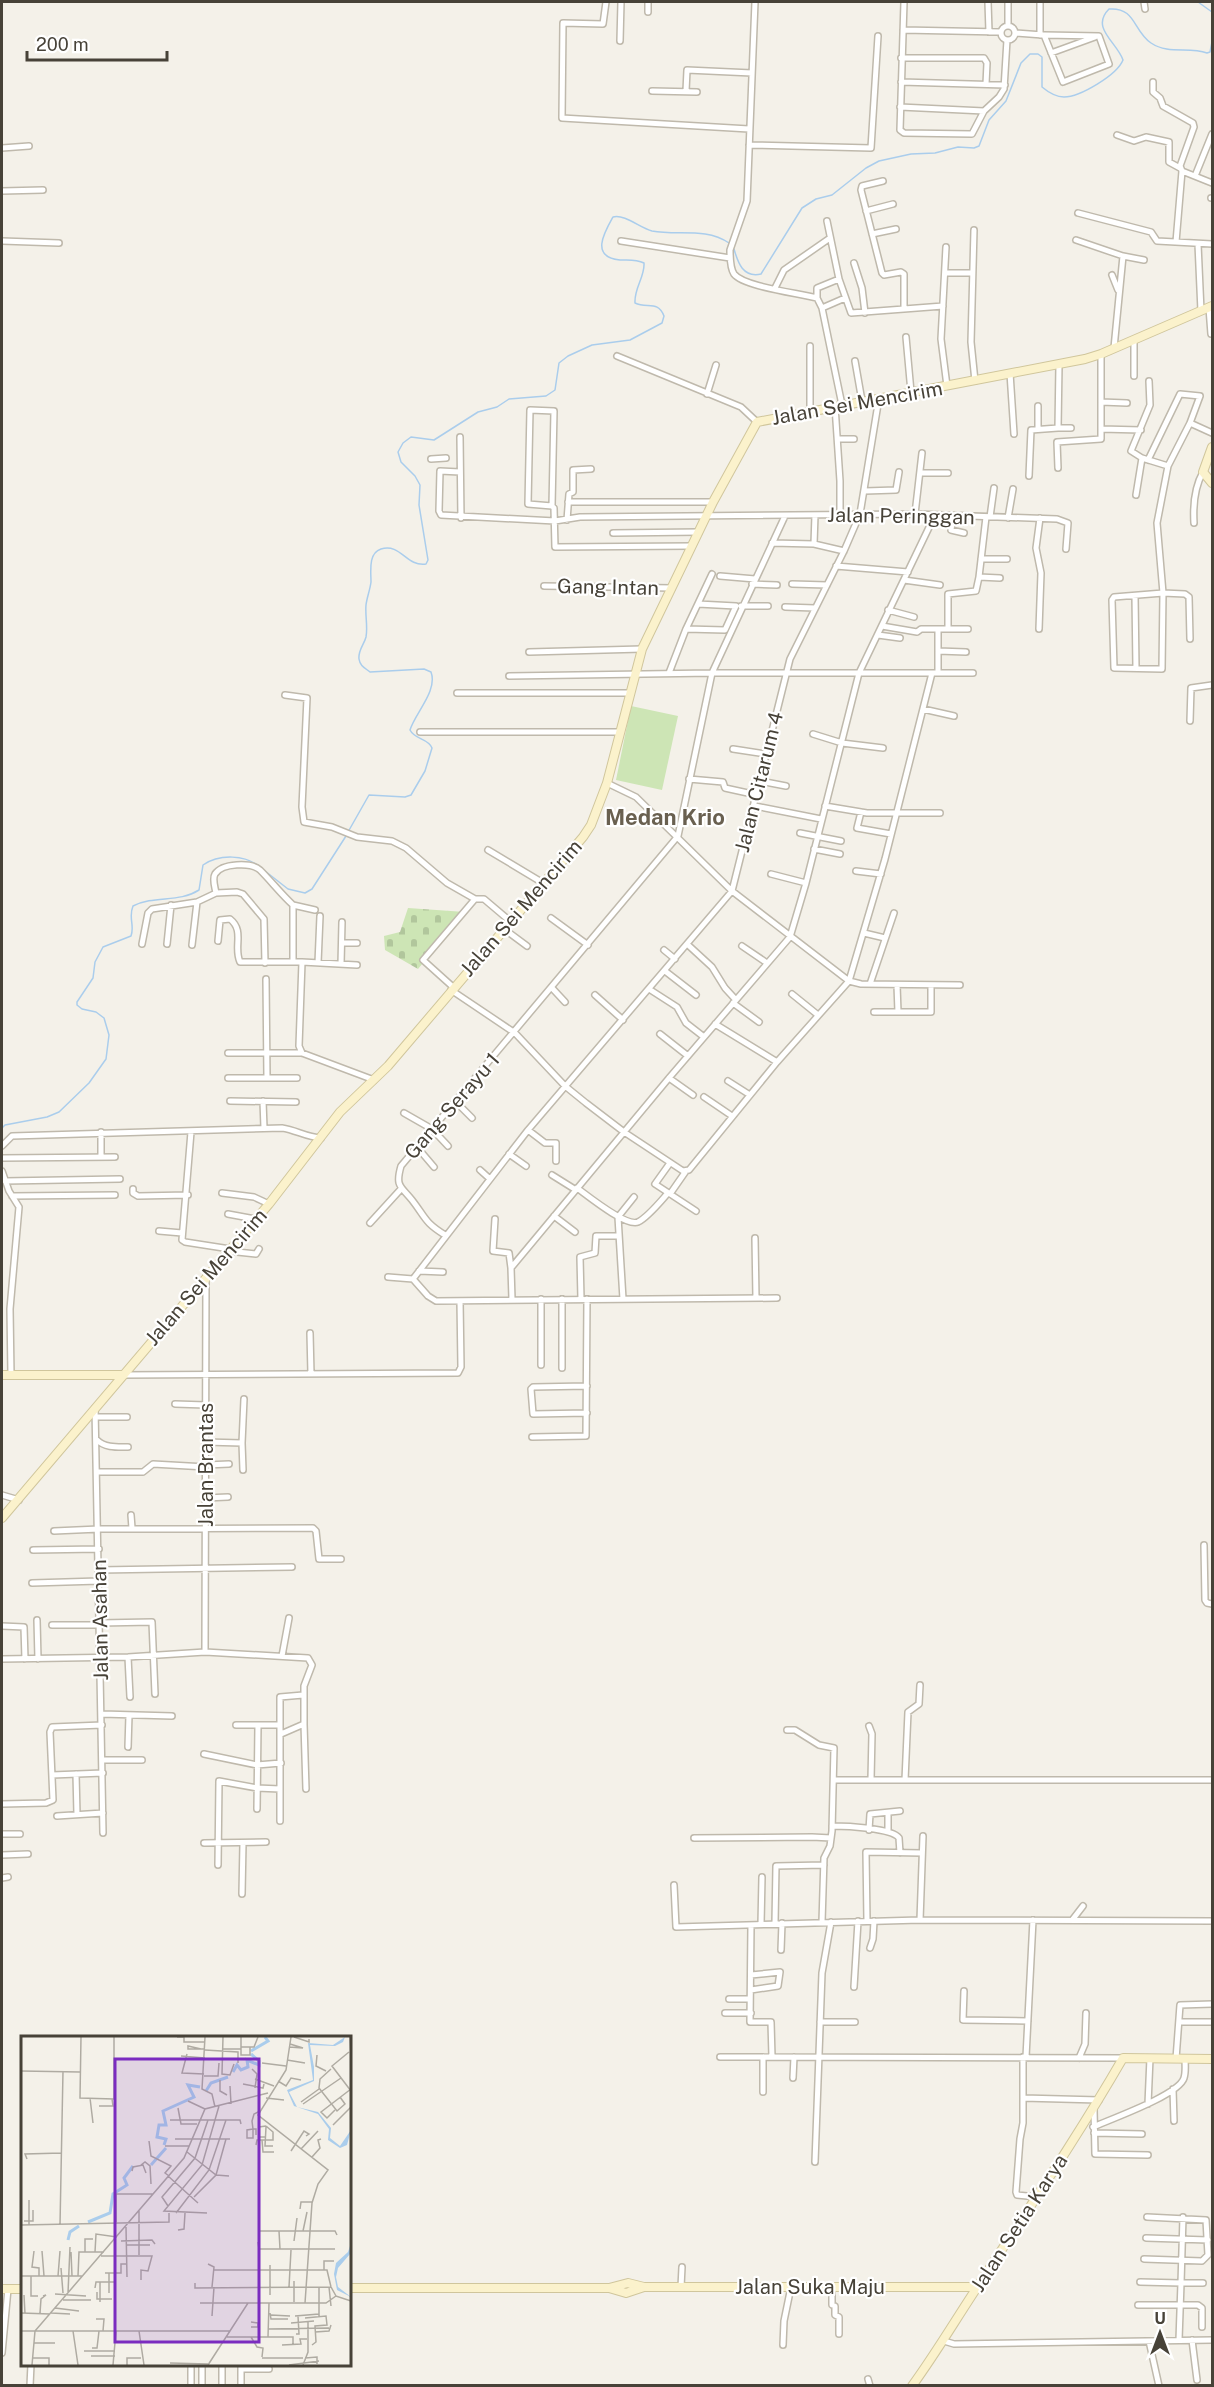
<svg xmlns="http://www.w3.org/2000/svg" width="1214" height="2387" font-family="'Public Sans',sans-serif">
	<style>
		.cemetery { fill: url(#cemetery-stones) }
		.pitch { fill: #cde5b5 }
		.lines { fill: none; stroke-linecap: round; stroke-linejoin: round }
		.stream { stroke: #aacdec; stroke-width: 1.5 }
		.street-casing { stroke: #bfb9ac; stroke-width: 8 }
		.secondary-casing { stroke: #d0c69c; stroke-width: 10 }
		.street { stroke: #fff; stroke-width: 5 }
		.secondary { stroke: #fbf2cc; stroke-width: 8 }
		.labels { text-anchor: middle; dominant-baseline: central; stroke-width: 4.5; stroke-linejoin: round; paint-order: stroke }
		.street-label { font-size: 20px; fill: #474238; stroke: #fff }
		.quarter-label { font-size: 22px; font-weight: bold; fill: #696050; stroke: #fff }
		.inset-river { fill: none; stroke: #aacdec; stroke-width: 3 }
		.inset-road { fill: none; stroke: #afaba2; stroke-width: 1.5 }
		.view { fill: #7b2cbf; fill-opacity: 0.15; stroke: #7b2cbf; stroke-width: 3 }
		.inset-edge { fill: none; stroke: #474238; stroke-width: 3 }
	</style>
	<defs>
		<pattern id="cemetery-stones" width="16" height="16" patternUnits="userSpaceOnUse" patternTransform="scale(1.5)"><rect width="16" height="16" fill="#cde5b5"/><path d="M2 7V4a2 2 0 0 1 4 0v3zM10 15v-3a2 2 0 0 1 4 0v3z" fill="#b1c69c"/></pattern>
	</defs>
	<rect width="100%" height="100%" fill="#f4f1e9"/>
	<path class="cemetery" d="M408 908 465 912 418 969 385 950 384 936 400 932Z"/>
	<path class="pitch" d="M631 706 678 716 662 790 616 780Z"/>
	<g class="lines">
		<path class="stream" d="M1198 2 1212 12
			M734 249C738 263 743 278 761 274L802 208 816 199 832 195 866 168 879 161 911 154 935 153 958 147 974 148 979 146 989 120 1006 101 1021 63 1030 54H1038L1042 57V87C1048 92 1056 97 1064 97 1080 97 1117 75 1123 60 1117 42 1090 28 1109 9 1136 7 1133 31 1151 43 1169 55 1189 46 1207 53L1210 52 1212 42
			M348 832 369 795 405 797 411 795 425 771 432 748C428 738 415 740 410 730 415 713 438 691 431 672L424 669 370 672C365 668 360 666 359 659 358 650 364 645 366 637 368 627 365 615 366 605 367 597 370 590 371 582 371 572 368 553 381 549 401 543 406 567 426 564L428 560 419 505 420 485 415 476 401 462 398 452 403 443 411 437 434 440 478 412 497 407 509 399 546 396 555 390 559 363 568 356 592 345 630 340 662 323 664 316C658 300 647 309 635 303 634 288 645 277 644 263 636 259 629 260 620 260 590 257 604 233 613 217 625 214 640 228 652 231 678 236 705 227 729 243
			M265 871 288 889 305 893 312 889 346 836
			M2 1128 5 1125 47 1117 59 1112 89 1083 106 1059 109 1035 104 1018 96 1012 82 1009 77 1005V1002L93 978 95 962 103 947 131 936C135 925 128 918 133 906 155 895 179 903 199 890L203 865C219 854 246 854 261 868"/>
		<g class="street-casing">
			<path id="street" d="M606 2 603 24 563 23 562 118 749 129
				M755 2 747 201 730 250C730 256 730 268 734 274 744 287 799 293 817 298L822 308 842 405
				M904 2 900 130 904 133 972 134 984 111 999 97 1004 89 1007 40
				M988 2 989 32
				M1144 2 1145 9
				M648 12V2
				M1008 26V2
				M1001 33a7 7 0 1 1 14 0a7 7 0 1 1-14 0Z
				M903 30 1001 32
				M1015 33 1043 35
				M1040 35V2
				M1044 35 1099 36 1109 64 1063 82Z
				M620 41 621 2
				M1051 53 1095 37
				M901 58H984L987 63 986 84
				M901 82 1005 85
				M1153 82V92L1160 98 1163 106 1193 123 1194 127 1180 166 1182 171 1176 242
				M652 91 697 92
				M686 91 687 70 752 73
				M900 107 984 111
				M1117 135 1134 141 1146 137 1169 142V162L1180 168
				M749 145 871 148 878 36
				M2 148 29 146
				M1182 171 1212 183
				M1195 176 1212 134
				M883 181 862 186 861 190 882 273 884 275 901 272 904 274V309L943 306
				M2 191 43 190
				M1211 198H1212
				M866 211 893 204
				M1078 213 1151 232 1157 241 1212 244
				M827 221 839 279
				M974 230 971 342 975 381
				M872 234 896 229
				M1076 240 1123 256 1144 260
				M2 241 59 243
				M621 241 730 258
				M1198 244 1201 311
				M946 247 941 339 947 386
				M854 263 862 288 865 313
				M945 273H972
				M1112 275 1118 290
				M775 288 784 270 830 238
				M817 298V288L839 279 851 313 904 309
				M822 308 845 298
				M1209 308 1211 334
				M906 337 911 392
				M1134 340V376
				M1114 348 1123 256
				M617 356 741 407 757 422
				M855 361 862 401
				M1010 373 1014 434
				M1149 381 1150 405 1131 451 1142 458 1168 466
				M707 394 716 365
				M1101 402 1127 403
				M835 406 840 481V515
				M810 410V346
				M1058 428H1071
				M1038 429V406
				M1101 429 1141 430
				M460 437 461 518
				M838 439H854
				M431 459 446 458
				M1148 460 1180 394 1200 396 1190 423
				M1058 468 1057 442 1101 439V354
				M460 472 440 471 439 511 441 515 555 521 580 517 915 514 1057 519 1068 523 1066 549
				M920 473H948
				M1029 476 1031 430 1058 428 1059 365
				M865 491 896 490 899 472
				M1136 495 1142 458
				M568 502H713
				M552 506 554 411 530 410 528 504 552 506 554 508 555 547 692 546
				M915 514 922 453
				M953 516 951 530 964 533
				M986 517 979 577 1000 578
				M990 517 994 488
				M1008 518 1013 489
				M567 520 569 494 573 492V470L591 469
				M1194 523C1193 506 1194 488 1203 472
				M613 533 699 532
				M772 543 814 544 844 551
				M814 544 815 515
				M981 559H1007
				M836 566 908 572
				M720 576 755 579
				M904 580 940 585
				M752 584 777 585
				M792 584 827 585
				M544 586 672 588
				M1135 596 1136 668
				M741 606H768
				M785 607 815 608
				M888 610 914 617
				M882 626 917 632 921 629H968
				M948 628V594L976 591 979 577
				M686 629 725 630 736 606 698 604
				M1039 629 1041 573 1036 548 1040 518
				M878 635 900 638
				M1190 639 1189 597 1185 594 1163 593 1114 597 1112 600 1114 668 1162 669 1163 593 1157 523 1168 466 1190 423 1212 433
				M938 651 966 652
				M529 652 642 649
				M669 673 686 629 712 574
				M938 673V630
				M509 676 712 673H973
				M457 693H630
				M285 695 307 698 302 807 304 822 332 827 357 837 392 841 406 848 447 883 475 899 423 960 453 987
				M923 709 954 716
				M1190 721 1191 688 1212 685
				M420 732H620
				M813 734 842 743 883 748
				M733 749 766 754
				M689 779 723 782 725 788 757 795
				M760 781 786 786
				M607 783 636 797 732 891 849 981 861 984 960 985
				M755 806 821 819
				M825 806 867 813H940
				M861 812 857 828 891 834
				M800 833 841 841
				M814 849 840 854
				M488 850 543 883
				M856 871 881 874
				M771 874 806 883
				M216 893C215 887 212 879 215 874 222 863 251 862 260 870 271 881 281 894 293 905V962H302L299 1046 302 1053
				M475 899H484L510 921
				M293 905 315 910
				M551 918 588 945
				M504 929 527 946
				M864 933 885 938
				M218 941 220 920 230 919C245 931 233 947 240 962H293
				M342 943H357
				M142 944 148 913 152 909 197 902 216 893 237 892 243 894 264 919 265 963
				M167 944 171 905
				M687 944 712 967 725 988 736 1000
				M192 945 197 902
				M742 946 767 963
				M664 950 675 959
				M302 962 357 965
				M318 963 320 916
				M341 964 342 922
				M665 971 696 995
				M266 979 267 1078
				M870 984 894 913
				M897 985 898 1012
				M552 988 565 1002
				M649 989 677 1007 686 1023 704 1037
				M451 990 515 1033 565 1086 586 1103 624 1132 683 1171 689 1170 777 1062 849 981 885 859 932 673
				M792 994 818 1015
				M595 995 623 1020
				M733 1003 759 1022
				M874 1012H931V985
				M715 1024 777 1062
				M660 1034 688 1056
				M228 1053H302L374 1080
				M228 1078H297
				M669 1078 693 1095
				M728 1081 750 1095
				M704 1097 732 1116
				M230 1101 296 1102
				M263 1101 264 1128
				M456 1102 472 1118
				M404 1113 432 1129 448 1146
				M528 1130 545 1143H556V1161
				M101 1132V1157
				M191 1132 182 1240 185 1242 230 1249
				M2 1146 12 1136 282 1128C296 1130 306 1137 321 1138
				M417 1147 434 1167
				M509 1154 526 1166
				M2 1158 115 1157
				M670 1163 655 1184 696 1211
				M480 1170 490 1179
				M2 1171 9 1191 19 1207 10 1309 11 1375
				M552 1175 576 1190
				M5 1181 120 1179
				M577 1188C588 1196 626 1227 638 1222 648 1217 660 1202 668 1193
				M133 1189V1193L138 1196 188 1195
				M222 1193 254 1197 269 1204
				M670 1194 686 1171
				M12 1196 115 1195
				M228 1214 255 1219
				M554 1216 575 1232
				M495 1219 493 1251 509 1253 511 1268
				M370 1223 401 1189
				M159 1231 182 1233
				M445 1235C424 1222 426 1218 412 1200 401 1186 395 1187 401 1166L678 836 712 673 785 516
				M755 1238 756 1298
				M228 1251 256 1254 259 1249
				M419 1271 443 1272
				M388 1277 413 1279
				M777 1298 436 1301 428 1296 413 1279 528 1130 732 891 790 659 844 551 860 514 879 398
				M512 1299 511 1268 669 1078 790 937 806 883 859 673 935 515
				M581 1299 580 1257 595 1253 596 1236H619
				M623 1299 618 1217 634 1197
				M310 1333 311 1374
				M541 1365V1299
				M562 1368V1299
				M122 1375 458 1373 461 1367 460 1301
				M175 1404 206 1405
				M95 1408 103 1833
				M587 1413 533 1414 531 1389 533 1387 587 1386
				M96 1417H127
				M532 1437 586 1436 587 1299
				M97 1440C105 1448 117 1447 128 1447
				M205 1442 242 1443 244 1399
				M242 1443 243 1470
				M206 1465 229 1464
				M97 1472H143L153 1464 206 1467
				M2 1495 19 1500
				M205 1498 228 1497
				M131 1515 132 1528
				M54 1531 99 1529 313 1528 316 1531 319 1559H341
				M1204 1545 1205 1600 1207 1603 1212 1604
				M33 1550 99 1549
				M99 1570 292 1567
				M32 1583 99 1581
				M37 1620 38 1659
				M100 1623 152 1622 155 1694
				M52 1625H100
				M2 1626 24 1627 25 1659
				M205 1652 206 1277
				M282 1656 289 1618
				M128 1657 130 1697
				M2 1659 128 1657 205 1652 308 1658 312 1665 304 1686V1724L281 1734
				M102 1714 172 1716
				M304 1724 306 1789
				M236 1725H258
				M869 1726 872 1734 871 1779
				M787 1730H795L819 1745 834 1748 832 1831 830 1846 824 1858 822 1922
				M128 1747 129 1715
				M204 1754 257 1765 281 1763
				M103 1760H142
				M76 1774 77 1814
				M52 1775 103 1773
				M834 1780H1212
				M905 1780 908 1712 919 1704 920 1685
				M2 1804 46 1803 53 1800 50 1732 52 1727 102 1725
				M257 1809 258 1725H280
				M57 1816 103 1813
				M280 1821V1789
				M832 1826C846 1826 892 1828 899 1838L900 1853
				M869 1830 870 1814 900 1811
				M888 1832V1813
				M2 1834H20
				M694 1838 812 1837 831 1838
				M204 1843 266 1842
				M2 1855 28 1854
				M218 1865 219 1781 257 1788 280 1789V1697L303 1695
				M2 1878 8 1877
				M674 1885 676 1927 920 1920 1212 1921
				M242 1894 243 1843
				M1073 1919 1083 1906
				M920 1920 923 1836
				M867 1921 866 1852 922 1853
				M775 1923 776 1866 824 1865
				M761 1924 762 1877
				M751 1925 750 2022H771L772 2057
				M870 1948 873 1939 874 1921
				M781 1950 782 1923
				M854 1987 858 1921
				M751 1990 778 1986 780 1972 751 1975
				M964 1991 963 2020 1028 2021
				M729 1999H750
				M725 2013H751
				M820 2022H855
				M1179 2022H1212
				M720 2057 1123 2058
				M763 2057V2092
				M1023 2057V2123L1020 2139 1016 2192 1017 2195 1037 2197
				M1026 2057 1033 1920
				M1079 2058 1085 2044 1086 2013
				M1176 2059 1180 2005 1212 2004
				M793 2078 794 2057
				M1173 2089 1174 2121
				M1023 2098 1099 2100
				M1148 2104 1150 2058
				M1094 2109 1095 2154 1148 2155
				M1093 2127C1111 2119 1179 2095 1184 2078 1186 2072 1185 2064 1185 2059
				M1094 2133 1142 2134
				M815 2162 822 1973 831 1922
				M1146 2238 1208 2240
				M1144 2259 1202 2261 1208 2255 1206 2220 1147 2217
				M1140 2282 1181 2283 1183 2217
				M681 2287 682 2267
				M832 2287V2305L835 2306V2315L839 2317V2334
				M1138 2305H1198L1202 2308V2327
				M1179 2340 1181 2283H1203
				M1192 2340 1197 2380
				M944 2341 954 2344 1212 2340
				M1149 2341 1159 2386
				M783 2345 784 2321 791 2287
				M2 2353 8 2289
				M202 2364V2386
				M222 2364V2386
				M241 2364V2386
				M241 2369H269
				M868 2379 870 2386
				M30 2386 31 2364
				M191 2386V2364"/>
		</g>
		<g class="secondary-casing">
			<path id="secondary" d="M1212 447 1203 472 1212 483
				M2 1375H122
				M2 1518 269 1204 340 1112 388 1066 583 837 591 825 607 783 642 649 713 502 757 422 1085 359 1101 354 1212 306
				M350 2288H609L626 2293 644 2287H977
				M609 2288 628 2283 644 2287
				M2 2289H22
				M912 2386C936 2353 956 2319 978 2286 1027 2211 1078 2136 1123 2058L1212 2059"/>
		</g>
		<use href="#street" class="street"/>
		<use href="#secondary" class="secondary"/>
	</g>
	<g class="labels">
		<g class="street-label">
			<text transform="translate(857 403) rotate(-10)">Jalan Sei Mencirim</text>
			<text transform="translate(901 516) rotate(1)">Jalan Peringgan</text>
			<text transform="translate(608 587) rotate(1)">Gang Intan</text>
			<text transform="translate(759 782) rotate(-76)">Jalan Citarum 4</text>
			<text transform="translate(521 908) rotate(-49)">Jalan Sei Mencirim</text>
			<text transform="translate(452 1106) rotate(-49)">Gang Serayu 1</text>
			<text transform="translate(206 1277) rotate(-49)">Jalan Sei Mencirim</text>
			<text transform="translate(206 1465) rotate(-90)">Jalan Brantas</text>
			<text transform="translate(100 1620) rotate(-91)">Jalan Asahan</text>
			<text transform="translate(1019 2223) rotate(-57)">Jalan Setia Karya</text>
			<text x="810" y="2287">Jalan Suka Maju</text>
		</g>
		<g class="quarter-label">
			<text x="665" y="817">Medan Krio</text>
		</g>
	</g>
	<g transform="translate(21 2036)">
		<rect width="330" height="330" fill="#f4f1e9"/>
		<path d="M324 1 322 6 314 10 289 9 293 31V45L268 56 276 71 297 76 310 92 309 102 319 110 330 94 326 109 319 112 307 104 308 93 297 78 273 70 266 54 292 44 287 7 312 9ZM330 207 329 218 317 232 315 241 317 251 330 261 316 254 313 238 315 227 327 216Z" fill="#aacdec"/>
		<path class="inset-river" d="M230 15 247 5 244 1M212 36 216 29 220 34 227 31 226 24 238 29V25L230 18M185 55 190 47 207 41M143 109 145 103 136 101 138 89H145L142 75 173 61 167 49 179 51M130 129 145 112M67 186 89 177 92 158 106 149 103 142 112 130M47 204 49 196 58 190"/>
		<path class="inset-road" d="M60 1 59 62 93 63V1M156 1H163V6H184M184 1 181 53 191 58 194 71M202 1 201 38 209 39 213 28M220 1V19H229V11M270 1 265 34 237 79 307 134 297 148 291 167 284 267M273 1 288 6V3M329 1 330 19M220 11H233L237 1M268 11 282 12 269 8M180 13 167 10V13H184M201 13H220M184 14 217 16V27M328 16 311 30 330 55M166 18 161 37 183 38M296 19 295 30 305 35M160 20 184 22M266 24 284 27M241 27 265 30M231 33 236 38 234 52M310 33 299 43 298 52 316 75 324 68 319 61M0 35 59 36M183 40H197L198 27M234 43 253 50M199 44V55L206 59M257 45 265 50 270 42 280 44M222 48 242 52 243 48M209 50 210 68M69 62 72 87M245 62 263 64M167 65 184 73M280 66 298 53M282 68 320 42M78 70H92L91 63M314 74 306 82 300 76 330 53M159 83 157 72 160 88H176M149 84H219L220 88M312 89 330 71M245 91 244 110H252M235 99V93H232L226 94V102H232V93L231 85 233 78 239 75M244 101H238V91L245 90M154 103H209M241 104 242 116H253M128 105 130 120 150 130 144 137 148 140M235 109 236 104H252V96L245 90M144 110H168M280 113 297 95M270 115 283 95 288 98 285 100M166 116 195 139 208 140M291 121 299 112 297 104 300 103M6 123 4 118 41 117M120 129 124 126 129 130 130 148M111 135 112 131 122 129 125 137M147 140 177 167M173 161 195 139 205 103M8 164V189M147 170 141 161 174 122 187 84M279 173 280 166H291M155 177 188 134 205 84M186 177 143 175 181 129 198 70M3 185H12V174M95 186V158H132M0 189 148 186V177M39 189 42 35M105 191 106 241M157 194 163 193 164 177M238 195H314L316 199M258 195 259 213M282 195 286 176M100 205 131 204 134 208M273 205 276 182M237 206 238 213H314M106 209H129M13 215 11 231 18 232V240M21 215 23 240M50 216 51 240M64 216V203H72M74 216 75 198 96 201M118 219V175M80 220H131L127 235 120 234V244M187 228 193 231 191 251M249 229V259M40 232 42 257M193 234H306L310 251M303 234V225H313M84 237H100V228H106M88 237V257M0 240H62M10 240V260H17M37 240 39 215M57 240 58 216H83M79 246V266M174 247V252L310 251 315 260M268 251 270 214M298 251V281M308 251 310 270M74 252 75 246H95M76 256V263H91M47 257 49 211M34 258 65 260M3 259 4 278M42 264H70M273 266V245M179 267H227M34 272 58 275M0 277 29 278M19 277 20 263 25 259 22 260M30 277 49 278M249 277 250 283H267M250 279 269 280M191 280 193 251M274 280 298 278M284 282 305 280 306 289 294 290 295 306 291 309M75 283H83L82 295M270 287 293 285M230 291H237V287L230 286M247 293 308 292M0 295H209M14 295 163 122 184 73 247 57M52 295 57 329M118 295 123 329M294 296 308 295 310 289M275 298H278L277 280M206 301H247L248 267M230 301 236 311 242 312 241 321M247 301H272V308M13 307H34M261 309 280 308 279 303H286M71 312H76L78 295M63 315H94M70 320H94M11 322H28V329M241 322H282M284 322 296 321V328M149 327 187 328M11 329 14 295M92 329 95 295M106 329V322H120M187 329 227 267H305L315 260 330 265M268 329 298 325M282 329 287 316V285"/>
		<path class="view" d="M94 23H238V306H94Z"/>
		<rect width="330" height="330" class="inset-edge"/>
	</g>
	<rect width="1214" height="2387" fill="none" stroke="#474238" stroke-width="6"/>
	<g transform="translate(1160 2333)" stroke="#ffffff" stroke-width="4.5" paint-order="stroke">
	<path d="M0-4.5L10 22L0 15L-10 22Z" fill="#474238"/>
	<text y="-9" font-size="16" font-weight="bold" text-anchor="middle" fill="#474238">U</text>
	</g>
	<path d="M27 51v9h140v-9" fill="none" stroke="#474238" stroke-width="3"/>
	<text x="36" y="51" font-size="18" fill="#474238" stroke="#ffffff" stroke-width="4.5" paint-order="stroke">200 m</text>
</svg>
